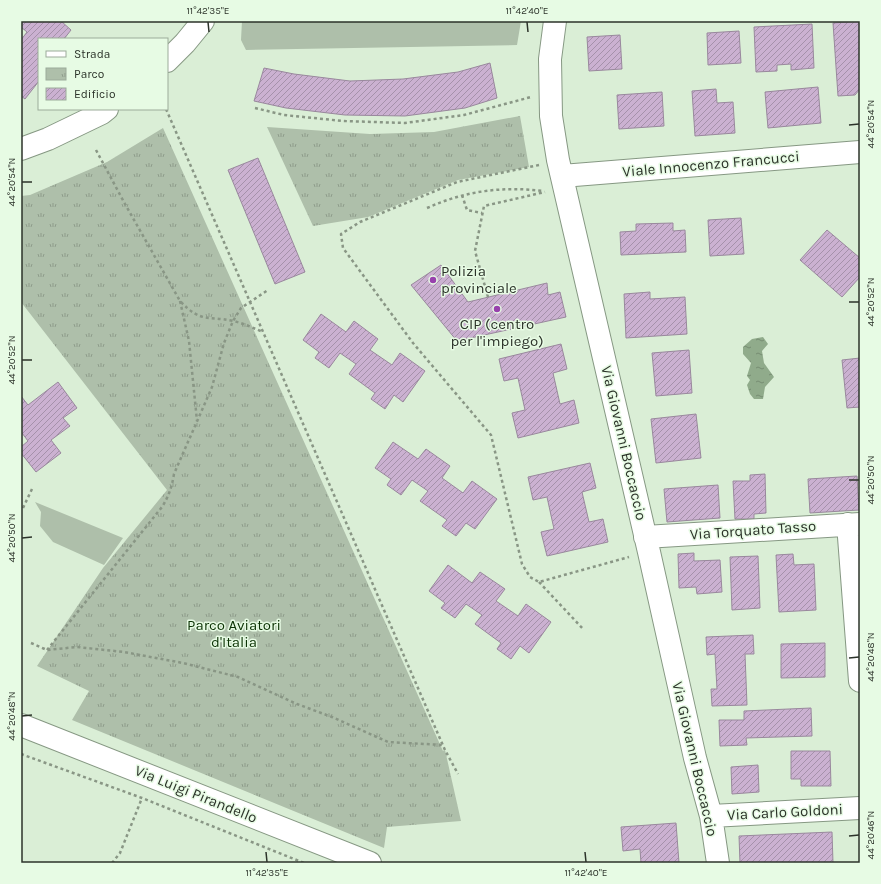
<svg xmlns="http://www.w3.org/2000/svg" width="881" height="884" font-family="Karla,sans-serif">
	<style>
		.green { fill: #aebfaa }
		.park { fill: url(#park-tufts) }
		.water { fill: url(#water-ripples) }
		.building { fill: url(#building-hatch); stroke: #99889d }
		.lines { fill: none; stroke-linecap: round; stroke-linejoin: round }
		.minor-casing { stroke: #869883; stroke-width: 24 }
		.tertiary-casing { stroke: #869883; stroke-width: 24 }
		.path { stroke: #899685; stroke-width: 2.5; stroke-dasharray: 3 3; stroke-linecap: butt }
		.minor { stroke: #fff; stroke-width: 22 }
		.tertiary { stroke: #fff; stroke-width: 22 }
		.ticks { fill: none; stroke: #2c332a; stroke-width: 1.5 }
		.poi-dot { fill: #9841ad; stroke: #e7fbe4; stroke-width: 1.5 }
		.labels { text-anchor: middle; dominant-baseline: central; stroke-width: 3; stroke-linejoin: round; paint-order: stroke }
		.street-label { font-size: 15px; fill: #2c332a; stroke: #e7fbe4 }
		.poi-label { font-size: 15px; fill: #2c332a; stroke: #e7fbe4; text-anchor: start }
		.park-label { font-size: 15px; fill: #0c3305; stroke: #e7fbe4 }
		.neatline { fill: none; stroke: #2c332a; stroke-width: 1.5 }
		.ticks-label { font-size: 10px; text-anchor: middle; fill: #2c332a }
	</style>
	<defs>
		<pattern id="park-tufts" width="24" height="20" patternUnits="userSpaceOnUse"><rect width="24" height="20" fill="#aebfaa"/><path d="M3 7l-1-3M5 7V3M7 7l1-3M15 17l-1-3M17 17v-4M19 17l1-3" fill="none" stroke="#8e9c8b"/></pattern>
		<pattern id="water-ripples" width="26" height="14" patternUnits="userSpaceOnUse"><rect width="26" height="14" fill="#90ab8b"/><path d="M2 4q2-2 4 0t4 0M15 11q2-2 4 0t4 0" fill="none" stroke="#768c72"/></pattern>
		<pattern id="building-hatch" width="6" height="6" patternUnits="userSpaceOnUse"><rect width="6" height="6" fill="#cbb1d1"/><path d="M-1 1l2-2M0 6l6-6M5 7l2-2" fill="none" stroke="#a591aa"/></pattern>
	</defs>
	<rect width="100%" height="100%" fill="#daeed6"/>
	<path class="green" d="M242 21H521L517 45 246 50 241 40Z
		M35 502 123 538 104 565 53 542 40 526 41 512Z"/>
	<path class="park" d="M520 116 529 167 458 180 368 217 313 226 267 127 370 134 434 132Z
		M163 128 443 751 445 750 461 821 387 827 384 848 72 720 89 691 37 666 103 568 167 490 21 302V196L30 195 107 162Z"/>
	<path class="water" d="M763 337 768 344 762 351 764 363 774 377 765 387 763 399H754L750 394 747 385 750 380 747 376 751 363 743 354V347L752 339Z"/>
	<path class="building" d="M21 21H61L71 30 64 39H39V81L25 99 21 96V40L27 32 21 27Z
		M860 21V89L855 95 838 96 833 23Z
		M812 24 814 68 791 70V64L777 65V71L756 72 754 27Z
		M739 31 741 63 708 65 707 33Z
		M620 35 622 69 589 71 587 37Z
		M490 63 497 98 465 108 405 116 345 115 286 108 254 101 264 68 294 74 350 81 403 79 458 72Z
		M818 87 821 123 768 128 765 92Z
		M716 89 717 103 733 102 735 133 695 136 692 91Z
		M662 92 664 126 619 129 617 95Z
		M258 158 305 272 275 284 228 170Z
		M741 218 744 254 710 256 708 220Z
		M673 223V231L685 230 686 252 621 255 620 232 636 231V224Z
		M827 230 860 258V277L842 297 800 260Z
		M441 265 468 302 547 283 548 295 560 292 566 317 457 341 411 285Z
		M650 292V299L685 297 687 334 626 338 624 294Z
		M321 314 346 332 354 321 378 339 370 350 392 365 400 353 425 371 403 402 394 395 385 409 371 399 375 393 349 374 356 364 340 353 329 368 315 358 319 352 303 340Z
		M561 344 567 369 553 373 560 404 574 400 579 423 518 438 512 413 525 410 518 378 504 381 499 359Z
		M689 350 692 393 656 396 652 353Z
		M860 358V407L847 408 842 360Z
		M58 382 77 408 63 418 70 426 51 440 61 453 36 472 21 453V447L28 441 22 433 21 434V396L28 405Z
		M696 414 701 458 656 463 651 419Z
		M393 442 418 459 426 449 450 466 442 478 463 493 472 481 497 499 475 529 466 523 456 536 442 526 447 520 420 501 428 491 412 480 401 495 387 485 391 479 375 468Z
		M590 463 596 488 582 492 589 522 603 519 608 542 547 556 541 532 554 529 547 497 533 500 528 477Z
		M765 474 766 513 754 514V519H735L733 481H750V475Z
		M857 476 859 510 810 513 808 479Z
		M718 485 720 518 667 522 664 489Z
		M694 553V561L720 560 722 592 697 594 696 587 679 588 678 554Z
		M793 554 794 565 814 564 816 610 779 612 776 555Z
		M758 556 760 608 732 610 730 557Z
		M448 565 472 583 480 572 505 589 496 601 518 616 526 604 551 622 529 653 520 646 511 659 497 649 501 643 475 624 482 615 466 604 455 618 441 608 445 603 429 591Z
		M753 635 754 654H745L747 705 712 706 711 689H717L715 654 707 655 706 637Z
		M825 643V677L781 678V644Z
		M811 708 812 736 746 738 747 745 720 746 719 720H744V711Z
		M791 751H830L831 786H801V779H791Z
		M758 765 759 792 732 794 731 767Z
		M676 823 679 863H641L640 849 623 851 621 827Z
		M832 832 833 863H740L739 836Z"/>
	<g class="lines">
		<g class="minor-casing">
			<path id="minor" d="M555 21 550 59 551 116 558 160 649 552 695 758 711 816 718 863
				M167 61 185 43 203 21
				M21 149 48 139 102 113 107 109
				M562 176 860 152
				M848 524 860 681
				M645 537 860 524
				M711 816 860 808"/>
		</g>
		<g class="tertiary-casing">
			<path id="tertiary" d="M21 725 370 863"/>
		</g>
		<path class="path" d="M255 108 284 115 343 121 405 123 464 115 531 97
			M166 109 445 750 458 774
			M96 150 125 204 180 301C202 324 207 315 233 321 243 323 253 328 263 332
			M539 165 457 182 360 222 341 234 343 248 413 343 491 435 522 564 530 577 539 582 629 557
			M462 195 467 210 482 213
			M427 208C465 191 502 186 543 191
			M488 297 475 251 484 206 545 192
			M180 301 189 341 197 421
			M23 508 32 489
			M539 582 584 630
			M31 643 47 650 77 647 124 652 183 663 238 677 297 704 332 717 388 742 443 745
			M47 650 162 507C169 496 172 486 174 474L212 387 224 343 233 321 241 308 268 290
			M21 754 142 798 304 863
			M112 863 120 853 142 798"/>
		<use href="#minor" class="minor"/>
		<use href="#tertiary" class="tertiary"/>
	</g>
	<path class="ticks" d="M208 22 209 32M527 22 528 32M849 125 859 124M22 182H32M849 302H859M22 360H32M849 480H859M22 538 32 537M849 658 859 657M22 716 32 715M849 836 859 835M266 852 267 862M585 852 586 862"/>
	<g class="poi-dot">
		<circle cx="433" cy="280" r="4"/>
		<circle cx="497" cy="309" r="4"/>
	</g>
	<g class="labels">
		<g class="street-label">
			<text transform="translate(711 164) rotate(-5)">Viale Innocenzo Francucci</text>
			<text transform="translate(624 443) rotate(77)">Via Giovanni Boccaccio</text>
			<text transform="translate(753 530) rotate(-4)">Via Torquato Tasso</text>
			<text transform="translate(695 759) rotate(77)">Via Giovanni Boccaccio</text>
			<text transform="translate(196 794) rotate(22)">Via Luigi Pirandello</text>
			<text transform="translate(785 812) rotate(-3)">Via Carlo Goldoni</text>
		</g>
		<g class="poi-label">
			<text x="441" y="271">Polizia<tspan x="441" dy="17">provinciale</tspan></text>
			<text x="497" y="324" text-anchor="middle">CIP (centro<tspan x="497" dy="17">per l'impiego)</tspan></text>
		</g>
		<g class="park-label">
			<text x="234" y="625">Parco Aviatori<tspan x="234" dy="17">d'Italia</tspan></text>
		</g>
	</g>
	<rect width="881" height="884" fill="none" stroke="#e7fbe4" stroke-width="44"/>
	<rect x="38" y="38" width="130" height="72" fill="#e7fbe4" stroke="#9cab9a"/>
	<rect x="46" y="51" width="20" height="6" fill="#ffffff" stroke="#9cab9a"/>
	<text x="74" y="58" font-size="12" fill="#2c332a">Strada</text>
	<rect x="46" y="68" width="20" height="12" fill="url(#park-tufts)" stroke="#9cab9a"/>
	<text x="74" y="78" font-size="12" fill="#2c332a">Parco</text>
	<rect x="46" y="88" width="20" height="12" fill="url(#building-hatch)" stroke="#9cab9a"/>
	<text x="74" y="98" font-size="12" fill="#2c332a">Edificio</text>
	<rect x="22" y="22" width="837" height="840" class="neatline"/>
	<g class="ticks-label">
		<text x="208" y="14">11°42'35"E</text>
		<text x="527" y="14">11°42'40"E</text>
		<text transform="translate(870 124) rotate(-90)" y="4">44°20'54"N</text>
		<text transform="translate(11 182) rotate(-90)" y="4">44°20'54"N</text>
		<text transform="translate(870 302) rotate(-90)" y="4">44°20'52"N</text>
		<text transform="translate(11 360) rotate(-90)" y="4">44°20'52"N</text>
		<text transform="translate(870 480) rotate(-90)" y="4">44°20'50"N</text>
		<text transform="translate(11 538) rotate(-90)" y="4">44°20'50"N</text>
		<text transform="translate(870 657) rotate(-90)" y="4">44°20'48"N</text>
		<text transform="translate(11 716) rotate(-90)" y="4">44°20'48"N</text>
		<text transform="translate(870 835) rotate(-90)" y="4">44°20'46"N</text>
		<text x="267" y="876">11°42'35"E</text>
		<text x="586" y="876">11°42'40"E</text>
	</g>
</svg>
